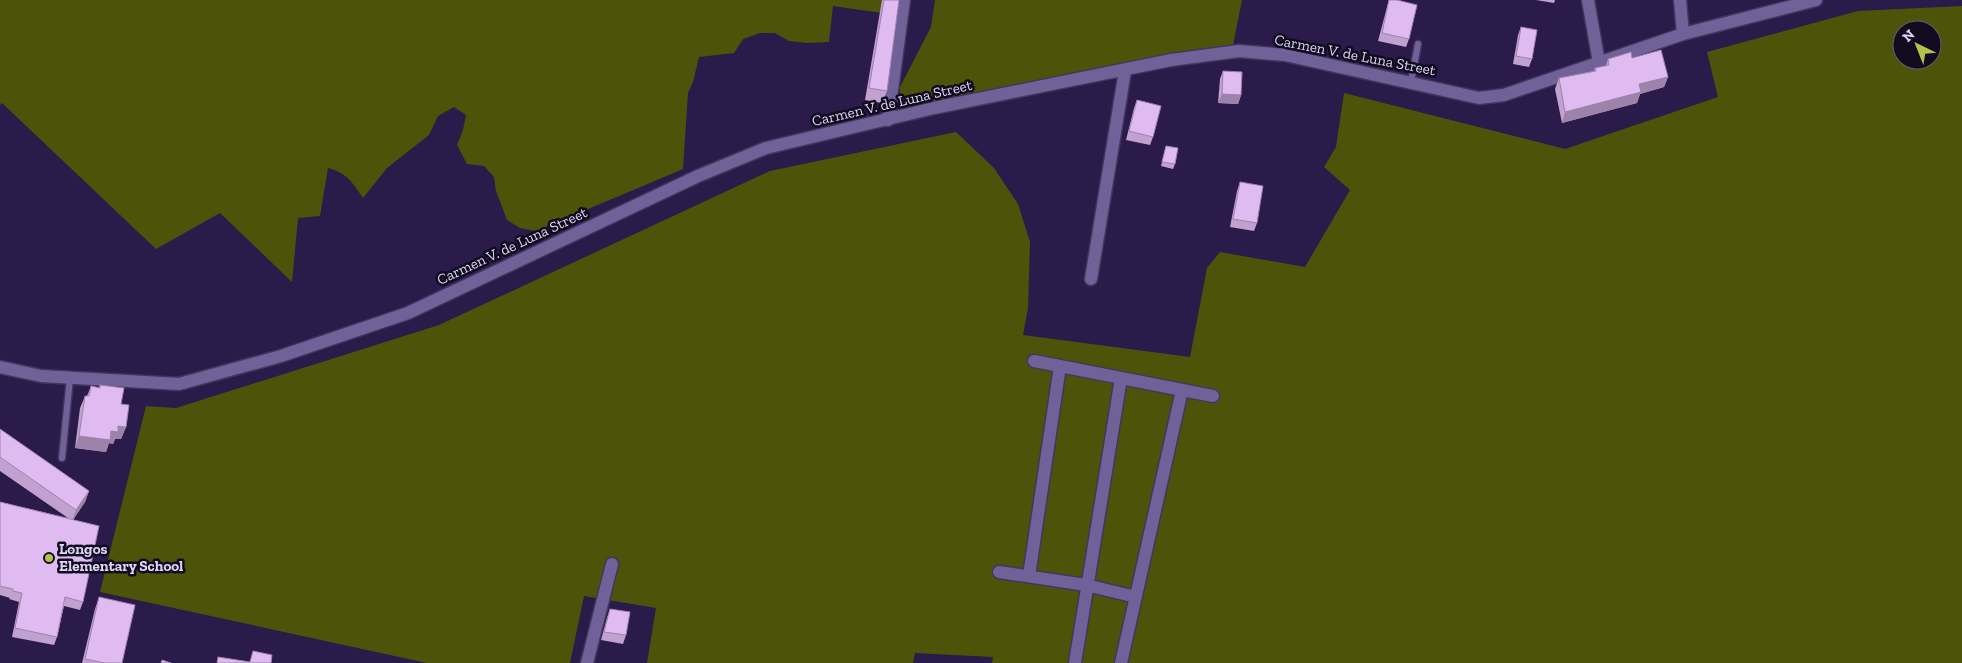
<svg xmlns="http://www.w3.org/2000/svg" width="1962" height="663" font-family="'Zilla Slab',serif">
	<style>
		.green { fill: #4d5409; fill-rule: evenodd }
		.lines { fill: none; stroke-linecap: round; stroke-linejoin: round }
		.service-casing { stroke: #44355e; stroke-width: 9 }
		.minor-casing { stroke: #44355e; stroke-width: 15 }
		.service { stroke: #706299; stroke-width: 6 }
		.minor { stroke: #706299; stroke-width: 12 }
		.wall { fill: #c1a1d0 }
		.shaded-wall { fill: #9d83a9 }
		.building { fill: #e0bbf2; stroke: #9d83a9 }
		.poi-dot { fill: #b5c249; stroke: #110b1f; stroke-width: 2 }
		.labels { text-anchor: middle; dominant-baseline: central; stroke-width: 5; stroke-linejoin: round; paint-order: stroke }
		.street-label { font-size: 15px; fill: #dcd5f4; stroke: #110b1f }
		.poi-label { font-size: 15px; font-weight: bold; fill: #dcd5f4; stroke: #110b1f; text-anchor: start }
	</style>
	<rect width="100%" height="100%" fill="#2a1b4a"/>
	<path class="green" d="M0 0H883L882 13 833 6 829 42 807 43 789 41 775 33H760L743 39 734 53 699 57 693 82 688 93 683 169 536 231 520 228 507 220 496 191 494 177 484 166 467 164 457 145 463 130 466 115 454 107 438 116 429 135 387 168 363 198C352 182 347 173 328 168L320 216 298 218 292 282 220 213 156 249 2 103 0 105Z
		M935 0H1242L1233 45 1132 62 900 114V87L931 27Z
		M1962 6V663H992L993 657 915 653 913 663H647L656 608 584 596 570 663H427L100 592 146 406 176 408 439 325 770 171 956 132 994 168 1018 204 1030 242 1028 308 1023 335 1190 357 1207 268 1220 252 1305 267 1350 190 1324 167 1336 147 1344 93 1565 149 1718 97 1707 52 1858 11ZM1902 30H1932V60H1902Z"/>
	<g class="lines">
		<g class="service-casing">
			<path id="service" d="M1411 82 1418 44
				M62 458 70 378"/>
		</g>
		<g class="minor-casing">
			<path id="minor" d="M1588 0 1599 63
				M1680 0 1683 34
				M888 120 904 0
				M1091 279 1125 71
				M1034 361 1060 366
				M0 367 41 376 179 384 281 356 408 313 698 176 766 148 934 108 1171 60 1239 51 1285 55 1479 98 1504 95 1683 34 1816 0
				M999 572 1086 585 1136 597
				M1029 576 1060 366 1213 396
				M587 663 612 564
				M1075 663 1121 378
				M1121 663 1182 390"/>
		</g>
		<use href="#service" class="service"/>
		<use href="#minor" class="minor"/>
	</g>
	<path class="wall" d="M882 0H899L887 91 882 103 865 100Z
		M1389 0 1409 39 1406 47 1378 41 1387 7Z
		M1536 0H1555L1554 3Z
		M1521 27 1532 59 1529 67 1513 64 1518 35Z
		M1632 58 1668 77 1664 87 1640 94 1637 103 1562 123 1555 89 1559 78 1594 71 1595 68 1606 66 1608 59Z
		M1223 71 1241 95 1238 104 1218 103 1220 79Z
		M1137 100 1153 137 1150 145 1126 140 1134 108Z
		M1166 146 1175 164 1173 169 1161 166Z
		M1240 182 1257 223 1254 231 1230 227 1237 191Z
		M100 385 121 404 126 427 121 439H115L113 444 109 443 106 452 75 448 80 408 85 396H87L91 386 99 388Z
		M0 429 89 491 85 502 73 520 83 602 80 610 64 606 57 637 54 645 12 637 19 602 9 599 10 598 0 595V502L68 518 0 471Z
		M99 597 122 663H82L95 609Z
		M610 609 626 635 623 644 601 640 607 618Z"/>
	<path class="shaded-wall" d="M1668 77 1664 87 1640 94 1637 103 1562 123 1565 112 1639 84Z
		M1222 94 1241 95 1238 104 1218 103Z
		M118 426 126 427 121 439H115L113 444 109 443 106 452 75 448 79 436 111 431Z
		M89 491 85 502 72 521 76 510Z"/>
	<path class="building" d="M884 0H899L887 91 869 88Z
		M1389 0H1397L1417 5 1409 39 1382 33Z
		M1521 27 1537 30 1532 59 1516 56Z
		M1661 50 1668 77 1639 84 1641 92 1565 112 1559 78 1596 71 1595 68 1609 65 1608 59 1631 52 1632 58Z
		M1223 71 1242 72 1241 95 1222 94Z
		M1137 100 1161 106 1153 137 1129 131Z
		M1166 146 1178 148 1175 164 1162 162Z
		M1240 182 1263 186 1257 223 1233 219Z
		M100 385 124 388 121 404 129 405 126 427 118 426V432L111 431 110 440 79 436 85 396H89L91 386 100 388Z
		M0 429 89 491 76 510 0 457Z
		M0 502 99 526 83 602 65 597 57 637 15 628 22 593 13 591V589L0 586Z
		M99 597 135 605 122 663H105L85 659Z
		M610 609 630 612 626 635 604 632Z
		M253 651 272 655 271 663H217L218 657 250 662Z
		M162 660 171 663H161Z"/>
	<circle class="poi-dot" cx="49" cy="558" r="5"/>
	<g class="labels">
		<g class="street-label">
			<text transform="translate(1355 55) rotate(11)">Carmen V. de Luna Street</text>
			<text transform="translate(892 103) rotate(-13)">Carmen V. de Luna Street</text>
			<text transform="translate(512 246) rotate(-25)">Carmen V. de Luna Street</text>
		</g>
		<g class="poi-label">
			<text x="59" y="549">Longos<tspan x="59" dy="17">Elementary School</tspan></text>
		</g>
	</g>
	<g transform="translate(1917 45) rotate(317)"><circle r="24" fill="#110b1f" stroke="#625c74"/>
	<path d="M0-4L9 19L0 12L-9 19Z" fill="#b5c249"/>
	<text y="-8" font-size="14" font-weight="bold" text-anchor="middle" fill="#dcd5f4">N</text>
	</g>
</svg>
